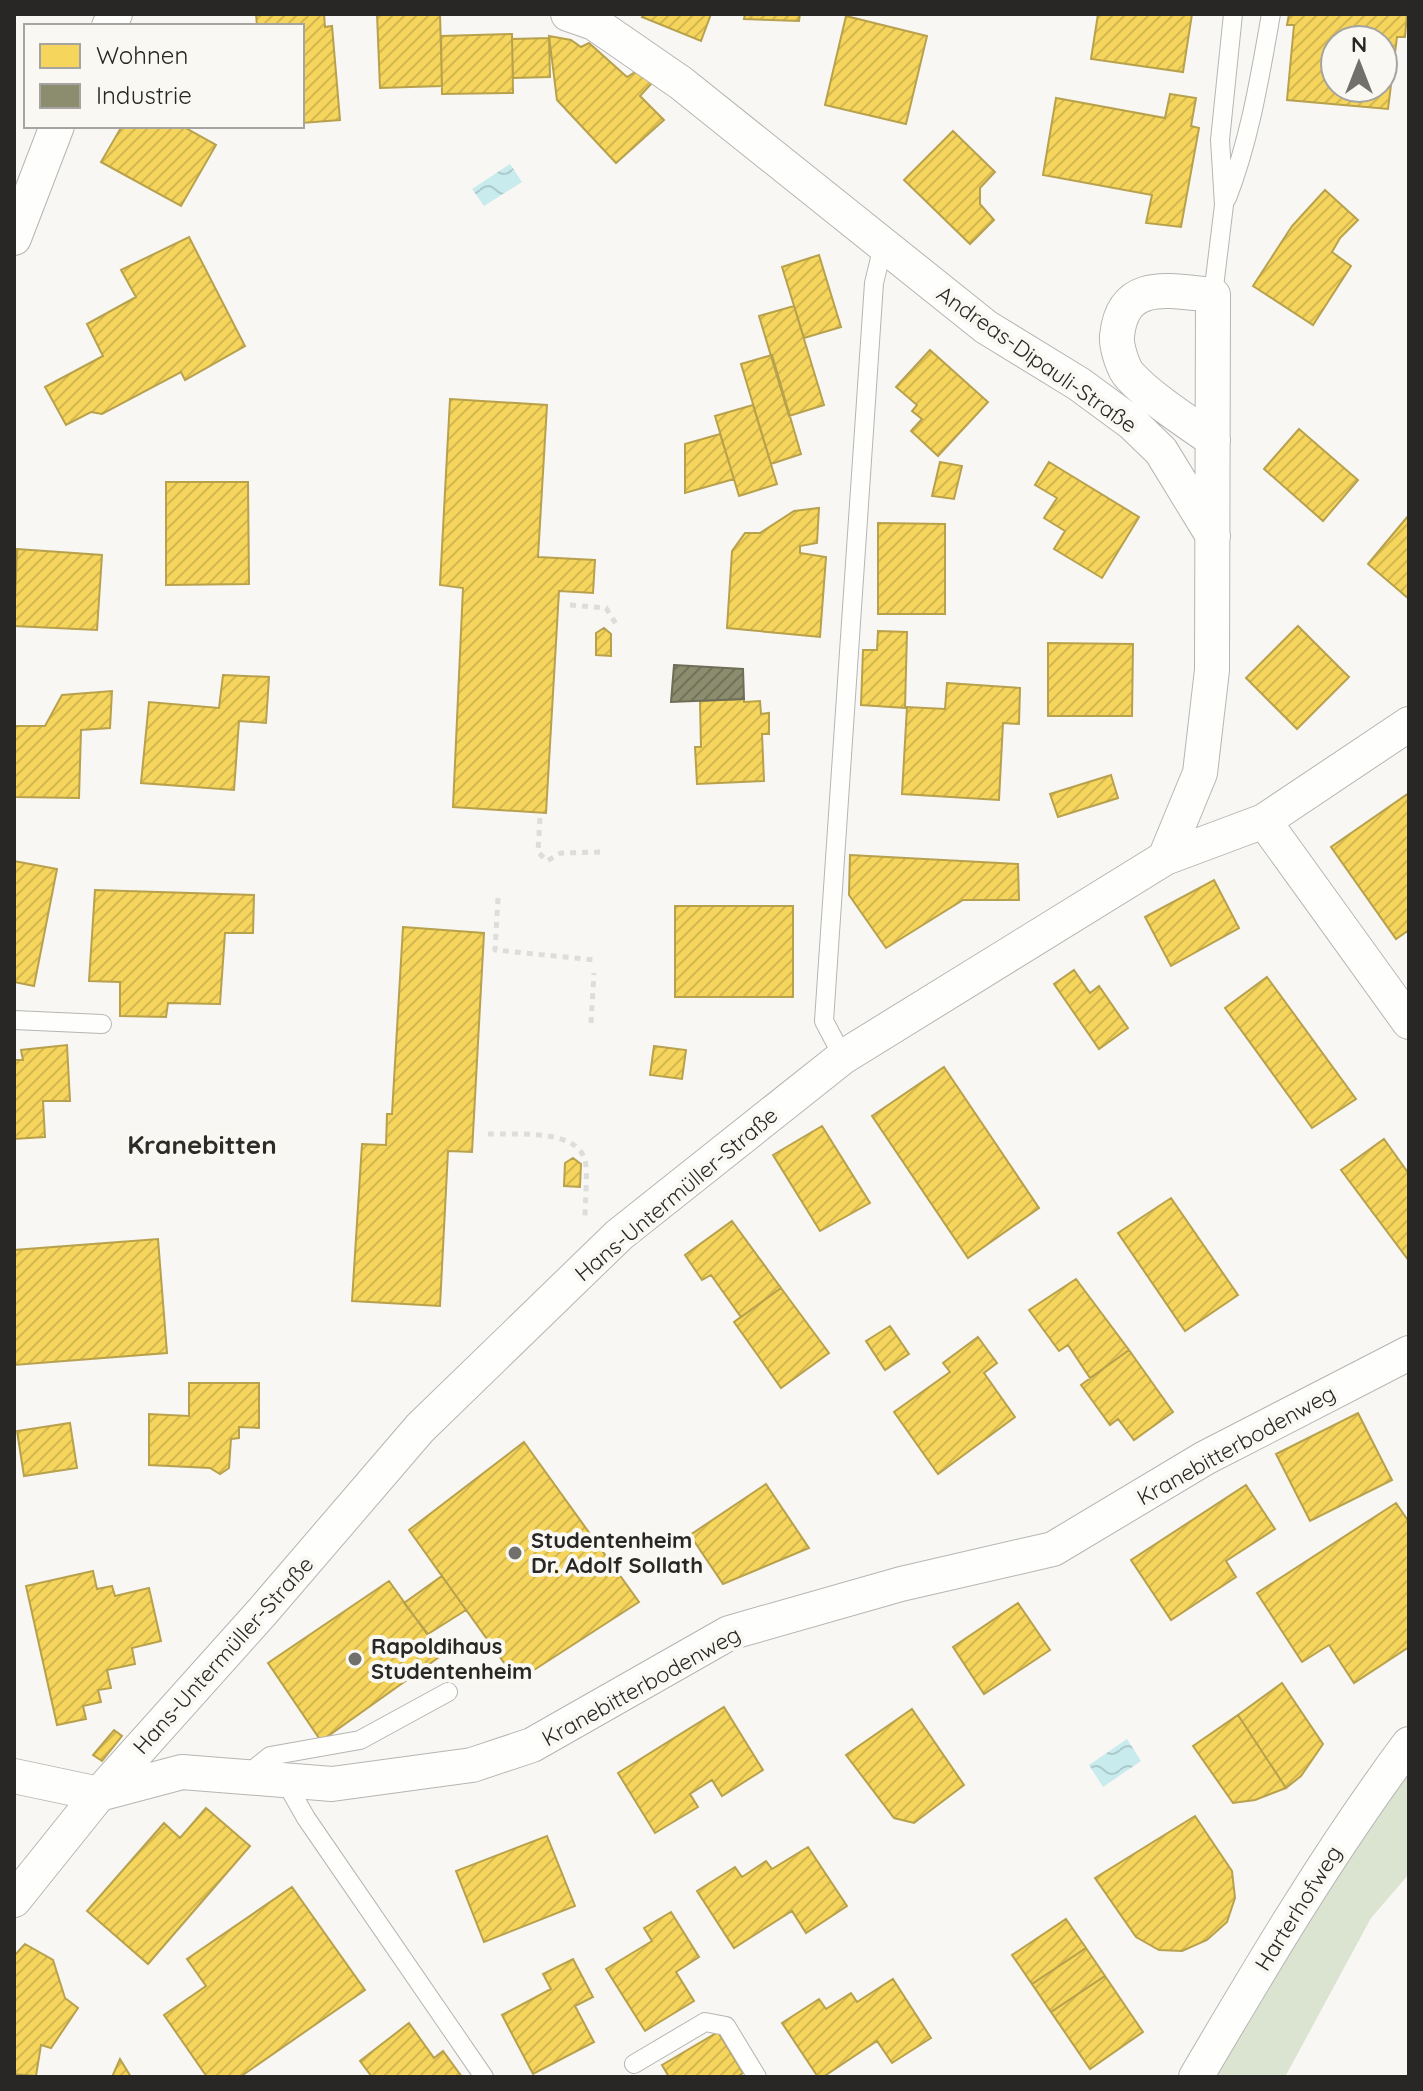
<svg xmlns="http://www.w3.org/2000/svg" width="1423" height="2091" font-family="Quicksand,sans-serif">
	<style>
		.green { fill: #dbe3d1 }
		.water { fill: url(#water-waves) }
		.homes { fill: url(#homes-hatch); stroke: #b8a14c; stroke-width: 2; fill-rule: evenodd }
		.industry { fill: url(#industry-hatch); stroke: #6e6e58; stroke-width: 2 }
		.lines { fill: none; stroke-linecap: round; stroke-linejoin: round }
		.service-casing { stroke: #b6b5b3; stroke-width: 20 }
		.minor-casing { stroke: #b6b5b3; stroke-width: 36 }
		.path { stroke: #dddddb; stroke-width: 5; stroke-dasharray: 6 6; stroke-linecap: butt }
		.service { stroke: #fefefd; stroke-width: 18 }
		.minor { stroke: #fefefd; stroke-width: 34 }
		.poi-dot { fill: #71706d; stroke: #faf8f2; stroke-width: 3 }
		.labels { text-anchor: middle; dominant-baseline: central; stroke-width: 8; stroke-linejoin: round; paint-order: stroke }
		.street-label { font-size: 22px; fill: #282725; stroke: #faf8f2 }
		.poi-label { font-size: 22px; font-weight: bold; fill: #282725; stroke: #faf8f2; text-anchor: start }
		.quarter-label { font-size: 26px; font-weight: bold; fill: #2e2c28; stroke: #faf8f2 }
	</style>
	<defs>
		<pattern id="water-waves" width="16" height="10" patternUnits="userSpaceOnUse" patternTransform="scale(2)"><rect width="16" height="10" fill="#c8ebee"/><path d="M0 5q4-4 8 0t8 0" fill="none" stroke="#accacc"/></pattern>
		<pattern id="homes-hatch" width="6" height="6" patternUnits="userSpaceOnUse" patternTransform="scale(2)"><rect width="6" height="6" fill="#f6d55c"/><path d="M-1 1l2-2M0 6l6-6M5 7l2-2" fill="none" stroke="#d3b750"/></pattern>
		<pattern id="industry-hatch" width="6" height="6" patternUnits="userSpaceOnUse" patternTransform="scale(2)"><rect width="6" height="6" fill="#8c8c6e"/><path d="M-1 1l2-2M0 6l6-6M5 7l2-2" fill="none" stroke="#72725a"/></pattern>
	</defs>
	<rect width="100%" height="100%" fill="#f8f7f4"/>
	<path class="green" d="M1409 1744V1874L1371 1918 1285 2077H1196Z"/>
	<path class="water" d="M510 164 522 182 484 206 472 189Z
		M1127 1739 1141 1761 1103 1787 1089 1765Z"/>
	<path class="homes" d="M256 14H324L325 27 332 26 340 120 302 123V26H257Z
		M377 14H440L442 86 380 88Z
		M644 14H711L701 41 642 17Z
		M745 14H800L799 21 744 19Z
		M1098 14H1192L1183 72 1091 59Z
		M1289 14H1407L1405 37H1397L1388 109 1287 100 1294 25H1287ZM1335 40H1383V88H1335Z
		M846 16 927 36 906 124 825 105Z
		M512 34 513 93 442 94 441 36Z
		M549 36 571 40 581 47 589 43 627 77 640 69 652 83 640 96 664 120 616 163 557 100Z
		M549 38 550 77 513 78 512 39Z
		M1170 94 1196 98 1191 126 1199 128 1181 227 1146 223 1152 195 1043 175 1056 98 1165 118Z
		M122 126H182L216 145 181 206 101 162Z
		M953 131 995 172 980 188V204L994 220 970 244 904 180Z
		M1325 190 1358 220 1340 238 1332 252 1351 266 1313 325 1253 286 1292 226Z
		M189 237 245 346 185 380 181 372 102 414 91 412 66 425 45 387 103 356 87 324 136 297 121 270Z
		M819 255 841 327 804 338 782 267Z
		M794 306 824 405 789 416 759 316Z
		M930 350 988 402 938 456 911 431 922 419 912 411 917 405 896 387Z
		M772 355 801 454 771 464 741 364Z
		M450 399 547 405 538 557 595 560 593 593 559 591 546 813 453 807 463 588 440 585Z
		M753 405 777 484 739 496 715 416Z
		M1299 429 1358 480 1323 521 1264 469Z
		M720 434 734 479 685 493V444Z
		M940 462 962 466 954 499 932 496Z
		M1049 462 1139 517 1102 578 1054 549 1065 531 1044 518 1057 498 1035 485Z
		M166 482H248L249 584 166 585Z
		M819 508 817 543 800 546V553L826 557 820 637 727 628 732 551 745 533H760L794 511Z
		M1408 516 1409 517V599L1368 564Z
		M878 523 945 524V614H878Z
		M17 549 102 555 97 630 14 626Z
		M1298 626 1349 677 1297 729 1246 678Z
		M604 628 611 634V656L596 655V633Z
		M878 631 907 632 905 708 861 705 863 650H877Z
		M1048 643 1133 644 1132 716H1048Z
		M223 675 269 677 266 723 239 721 234 790 141 783 149 702 219 708Z
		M947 683 1020 688 1019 724 1003 723 999 800 902 794 907 707 945 709Z
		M112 691 110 728 81 730 79 798 14 797V726H45L62 695Z
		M744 699V702L760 701 761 714 769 713V734H762L764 781 697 784 695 747H701L700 701Z
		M1111 775 1118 798 1058 817 1050 794Z
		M1409 793V930L1396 939 1331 847Z
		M850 855 1018 864 1019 900H963L886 948 849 895Z
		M14 861 57 869 34 986 14 982Z
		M1214 880 1239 928 1171 966 1145 917Z
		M95 890 254 895 253 933H225L220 1004 168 1003 166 1017 120 1016V982L89 981Z
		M675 906H793V997H675Z
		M403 927 484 933 472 1152 448 1151 440 1306 352 1301 362 1144 386 1145 387 1114H392Z
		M1074 970 1090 993 1099 986 1128 1028 1099 1049 1054 984Z
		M1267 977 1356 1099 1312 1128 1225 1008Z
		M67 1045 70 1101H43L45 1137 14 1139V1060H23L21 1050Z
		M654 1046 686 1050 682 1079 650 1075Z
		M944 1067 1039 1208 968 1258 872 1116Z
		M822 1126 870 1203 820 1231 773 1155Z
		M1384 1139 1409 1174V1261L1341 1170Z
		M573 1158 581 1164 580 1187 564 1186 565 1163Z
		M1171 1198 1238 1295 1185 1331 1118 1233Z
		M732 1221 781 1288 741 1317 711 1275 702 1280 685 1255Z
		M158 1239 167 1353 14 1365V1250Z
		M1076 1279 1129 1350 1090 1378 1068 1345 1059 1351 1029 1310Z
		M781 1288 829 1353 781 1388 734 1322Z
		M890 1326 909 1354 885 1370 866 1341Z
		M978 1337 997 1363 984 1373 1015 1417 938 1474 894 1412 950 1372 943 1363Z
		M1129 1350 1173 1412 1134 1440 1118 1419 1110 1425 1081 1385Z
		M189 1383H259V1428L239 1427V1438L231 1439 229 1468 220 1474 210 1468 149 1465V1414L189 1416Z
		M1358 1413 1392 1480 1310 1521 1276 1454Z
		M70 1423 77 1468 24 1476 17 1431Z
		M524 1442 639 1602 517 1681 409 1530Z
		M766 1484 809 1548 723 1584 690 1535Z
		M1246 1485 1275 1529 1226 1561 1236 1577 1171 1620 1131 1560Z
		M1396 1503 1409 1522V1647L1354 1683 1329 1645 1302 1662 1257 1593Z
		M93 1571 97 1589 112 1586 115 1596 149 1588 161 1641 132 1648 135 1664 107 1670 111 1688 98 1690 101 1702 83 1706 86 1719 57 1725 26 1586Z
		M442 1576 466 1610 428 1634 404 1603Z
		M389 1581 442 1655 321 1741 268 1663Z
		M1018 1603 1050 1650 984 1694 953 1647Z
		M1282 1683 1323 1744 1301 1776 1286 1788 1238 1715Z
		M724 1707 763 1770 722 1796 712 1780 690 1794 698 1807 655 1833 618 1773Z
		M912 1709 964 1785 914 1823 894 1818 846 1755Z
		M1238 1715 1286 1788 1255 1800 1233 1803 1193 1746Z
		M114 1730 122 1736 102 1761 93 1755Z
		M206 1808 250 1846 148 1964 87 1911 164 1823 180 1838Z
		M1195 1816 1232 1871 1235 1898 1227 1922 1207 1940 1182 1951 1159 1950 1136 1937 1095 1878Z
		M547 1836 575 1906 484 1942 456 1871Z
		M808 1847 847 1906 806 1933 792 1911 734 1948 697 1891 735 1867 742 1877 766 1861 772 1869Z
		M292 1887 365 1990 240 2077H207L164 2015 206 1986 187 1959Z
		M671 1912 699 1957 676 1972 694 2001 645 2031 606 1969 652 1941 644 1928Z
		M1066 1919 1086 1948 1032 1984 1012 1955Z
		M25 1944 53 1960 65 1998 78 2008 51 2048 41 2045 36 2076 14 2074V1956Z
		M1086 1948 1105 1976 1051 2012 1032 1984Z
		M573 1959 593 1997 575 2006 594 2042 533 2074 502 2015 551 1989 543 1974Z
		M1105 1976 1143 2032 1090 2069 1051 2012Z
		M893 1979 931 2038 892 2063 877 2041 823 2077H818L782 2023 819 1999 826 2009 851 1993 857 2002Z
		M409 2023 434 2058 443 2051 462 2077H372L360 2061Z
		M718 2032 743 2073 737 2077H669L662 2065Z
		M120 2059 131 2077H112Z"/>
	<path class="industry" d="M674 665 743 669 744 699 671 702Z"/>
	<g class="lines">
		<g class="service-casing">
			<path id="service" d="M1227 198C1250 139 1260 76 1271 14
				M1213 295 1224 205 1220 140 1233 14
				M14 1020 102 1024
				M843 1057 824 1021 874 283 883 246
				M244 1777 270 1756 360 1740 448 1692
				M285 1781 306 1818 484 2077
				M634 2064 705 2022 726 2026 757 2077"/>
		</g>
		<g class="minor-casing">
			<path id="minor" d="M568 14 594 23 681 83 986 327 1079 384 1132 423 1161 451 1213 536
				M109 26 115 14
				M14 238 57 126
				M1264 821 1409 1022
				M1165 858 1200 773 1212 670 1213 295C1170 291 1123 278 1117 336 1116 346 1123 369 1130 376 1150 398 1188 422 1213 440
				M14 1776 99 1794 182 1772 332 1784 472 1765 532 1745 729 1633 901 1584 1053 1549 1205 1458 1409 1353
				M14 1900 99 1794 263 1611 420 1428 619 1235 843 1057 1165 858 1264 821 1409 724
				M1196 2077C1263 1963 1330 1850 1409 1744"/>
		</g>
		<path class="path" d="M570 605 606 608 616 624
			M540 818 538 852 547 861 561 853 603 852
			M498 898 495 950 595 960
			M591 1023 594 973
			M488 1134C515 1135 576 1128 585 1160 588 1171 585 1203 585 1217"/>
		<use href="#service" class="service"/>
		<use href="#minor" class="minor"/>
	</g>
	<g class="poi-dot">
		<circle cx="515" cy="1553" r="8"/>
		<circle cx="355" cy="1659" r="8"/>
	</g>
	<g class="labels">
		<g class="street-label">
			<text transform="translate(1037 359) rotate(35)">Andreas-Dipauli-Straße</text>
			<text transform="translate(676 1194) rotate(-40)">Hans-Untermüller-Straße</text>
			<text transform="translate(1236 1445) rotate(-29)">Kranebitterbodenweg</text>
			<text transform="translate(223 1655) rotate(-48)">Hans-Untermüller-Straße</text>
			<text transform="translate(641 1686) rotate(-29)">Kranebitterbodenweg</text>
			<text transform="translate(1298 1908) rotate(-58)">Harterhofweg</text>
		</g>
		<g class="poi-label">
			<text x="531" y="1540">Studentenheim<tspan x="531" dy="25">Dr. Adolf Sollath</tspan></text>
			<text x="371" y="1646">Rapoldihaus<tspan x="371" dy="25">Studentenheim</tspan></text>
		</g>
		<g class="quarter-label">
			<text x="202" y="1144">Kranebitten</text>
		</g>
	</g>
	<rect width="1423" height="2091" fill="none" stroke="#282725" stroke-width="32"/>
	<rect x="24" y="24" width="280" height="104" fill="#faf8f2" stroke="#a6a4a0" stroke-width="2"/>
	<rect x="40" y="44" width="40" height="24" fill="#f6d55c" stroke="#a6a4a0" stroke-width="2"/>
	<text x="96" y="64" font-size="24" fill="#282725">Wohnen</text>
	<rect x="40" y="84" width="40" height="24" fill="#8c8c6e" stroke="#a6a4a0" stroke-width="2"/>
	<text x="96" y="104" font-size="24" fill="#282725">Industrie</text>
	<g transform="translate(1359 64)"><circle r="38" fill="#faf8f2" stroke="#a6a4a0" stroke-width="2"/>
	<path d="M0-6L14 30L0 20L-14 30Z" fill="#71706d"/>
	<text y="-12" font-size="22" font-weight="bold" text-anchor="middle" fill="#282725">N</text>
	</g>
</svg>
